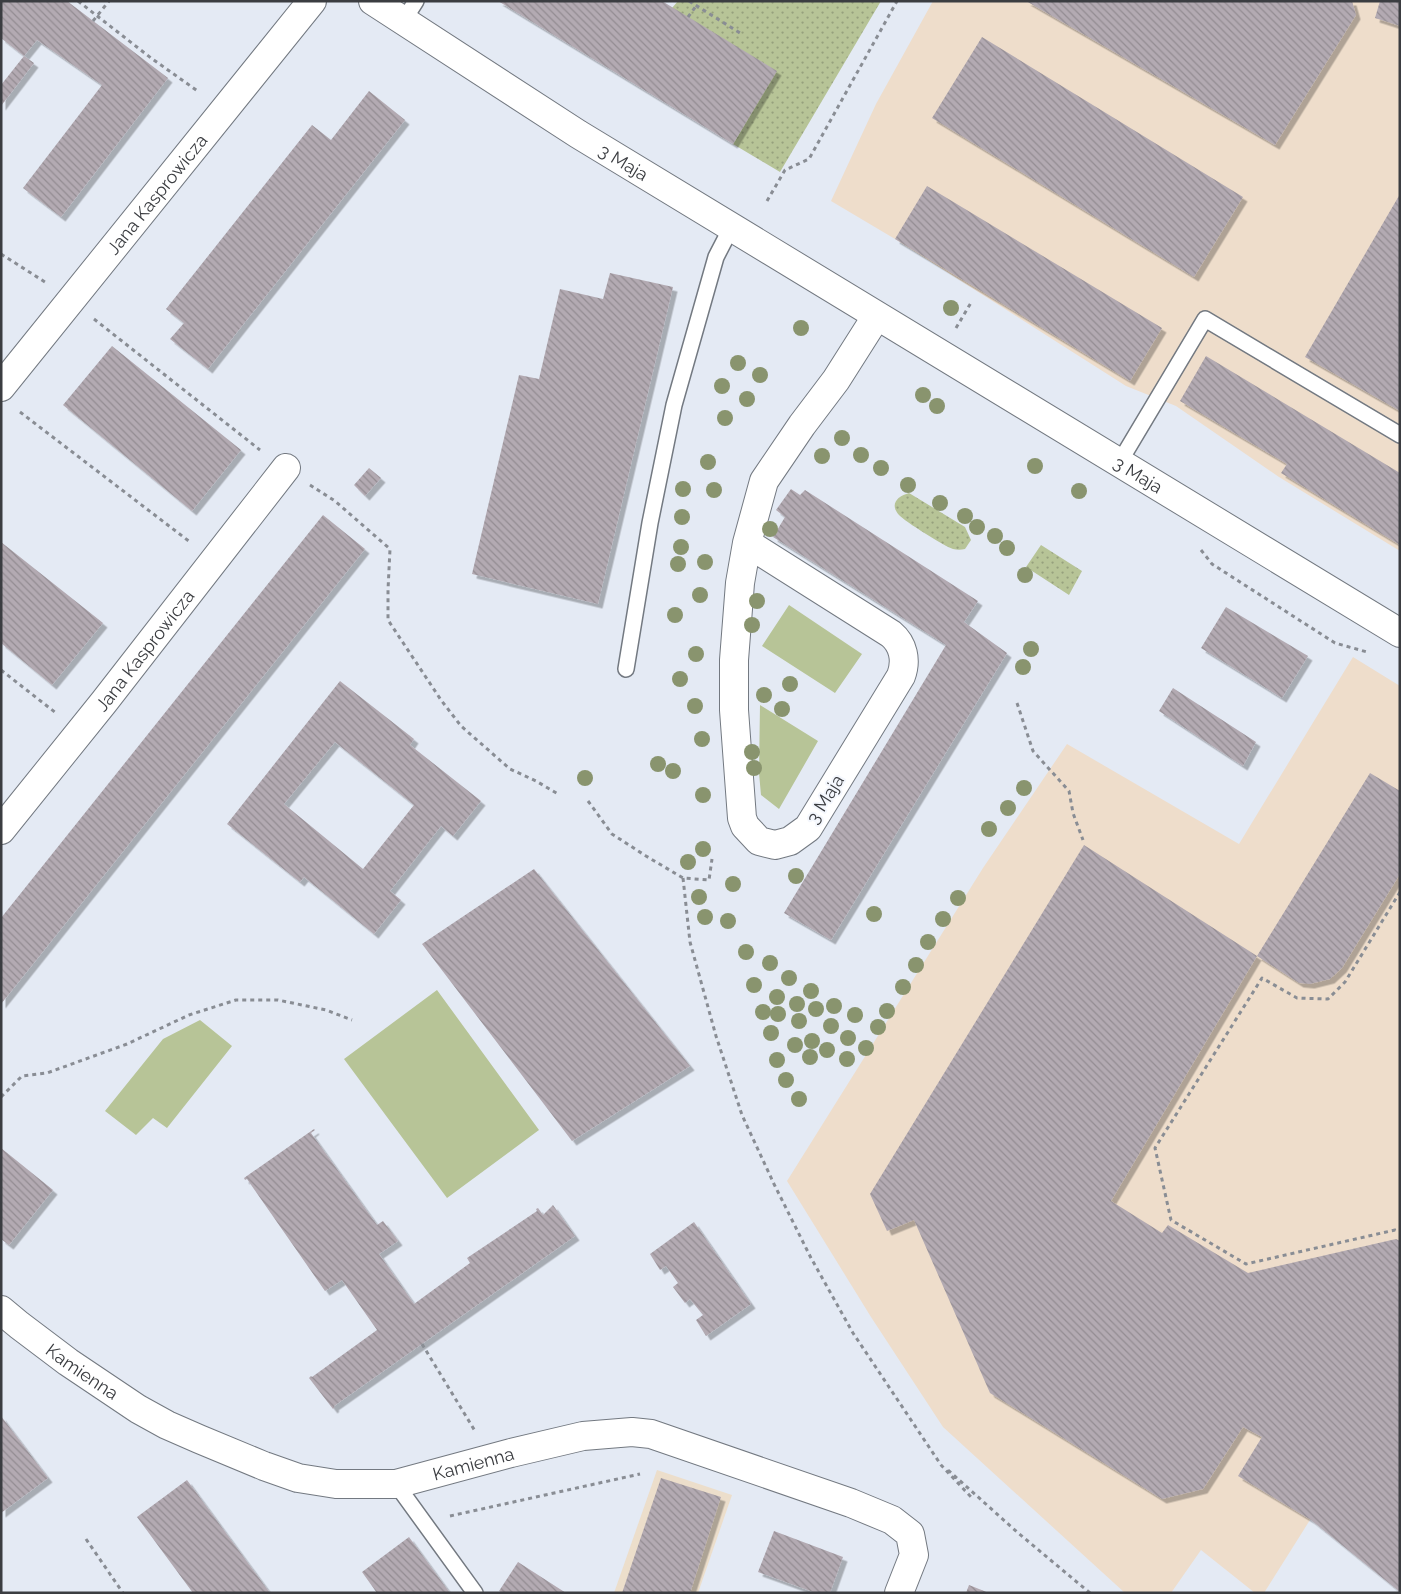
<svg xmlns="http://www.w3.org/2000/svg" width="1401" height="1594" font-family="Raleway,sans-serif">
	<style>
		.commercial { fill: #eeddcb }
		.industrial { fill: #ecdecb }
		.grass { fill: url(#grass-dots) }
		.park { fill: #b7c497 }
		.building { fill: url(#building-back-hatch); fill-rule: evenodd; filter: url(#shadow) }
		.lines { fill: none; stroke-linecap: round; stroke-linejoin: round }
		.service-casing { stroke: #737981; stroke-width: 18 }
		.minor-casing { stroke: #737981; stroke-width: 30 }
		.tertiary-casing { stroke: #737981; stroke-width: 30 }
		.path { stroke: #898d94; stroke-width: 3; stroke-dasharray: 4 4; stroke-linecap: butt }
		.service { stroke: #fff; stroke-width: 15 }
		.minor { stroke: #fff; stroke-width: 28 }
		.tertiary { stroke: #fff; stroke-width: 28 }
		.tree { fill: #89946e }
		.labels { text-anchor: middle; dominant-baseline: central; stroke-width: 4; stroke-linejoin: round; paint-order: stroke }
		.street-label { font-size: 18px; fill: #3b3d41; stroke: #f4f7fd }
	</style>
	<defs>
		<pattern id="grass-dots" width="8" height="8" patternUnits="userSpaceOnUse" patternTransform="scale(1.25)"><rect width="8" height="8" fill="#b7c497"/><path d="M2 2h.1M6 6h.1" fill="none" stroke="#96a07d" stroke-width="1.8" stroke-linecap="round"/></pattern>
		<pattern id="building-back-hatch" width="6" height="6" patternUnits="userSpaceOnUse" patternTransform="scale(1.25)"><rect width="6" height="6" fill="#b3aab2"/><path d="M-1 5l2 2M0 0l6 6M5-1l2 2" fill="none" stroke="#938c92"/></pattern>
		<filter id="shadow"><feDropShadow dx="4.5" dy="4.5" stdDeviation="0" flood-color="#0004"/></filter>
	</defs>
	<rect width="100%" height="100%" fill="#e4eaf4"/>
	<path class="commercial" d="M933 1H1400V551L1279 477 1176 406 1126 386 895 239 831 201 876 104Z
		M1353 657 1400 686V1377L1264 1593H1255L1201 1550 1171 1593H1125L943 1427 871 1317 787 1181 983 868 1067 744 1239 844Z"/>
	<path class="industrial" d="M657 1470 732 1495 698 1593H614Z"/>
	<path class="grass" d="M678 1H881L780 172 733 144 776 71 672 8Z
		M909 493 965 527 971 540 965 549C961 550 957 550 953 549 946 547 904 521 899 515 889 504 898 496 909 493Z
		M1041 545 1082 571 1069 595 1026 567Z"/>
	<path class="park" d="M789 605 862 654 835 693 762 646Z
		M760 705 818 741 779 809 761 795 759 773Z
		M437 990 539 1130 447 1198 344 1059Z
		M200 1020 232 1046 167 1128 153 1118 136 1135 105 1111 163 1039Z"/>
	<path class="building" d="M1 1H67L168 78 61 217 23 188 102 85 37 40 24 56 34 63 1 106V85L24 56 1 38Z
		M498 1H662L777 71 733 144Z
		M1026 1H1352L1356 15 1275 145Z
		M1380 1H1400V26L1375 18Z
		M982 37 1243 197 1194 277 932 118Z
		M369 91 405 120 208 369 170 339 184 323 166 309 312 125 331 140Z
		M927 186 1162 328 1130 381 895 239Z
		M1400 194V411L1305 357Z
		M610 273 673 287 598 604 472 574 519 375 539 379 560 289 603 299Z
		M112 346 241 450 192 511 63 405Z
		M1206 356 1400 473V545L1281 473 1287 464 1180 401Z
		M369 468 381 478 365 496 354 485Z
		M791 489 800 495 805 490 978 601 964 622 1007 653 831 940 784 913 946 645 773 537 785 517 776 510Z
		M323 515 365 549 1 1004V918Z
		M1 542 103 623 52 685 1 643Z
		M1226 607 1308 656 1282 698 1201 648Z
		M340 681 414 739 410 745 481 801 453 836 441 826 390 891 401 900 374 934 304 877 300 882 227 824ZM335 742 414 805 363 869 284 804Z
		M1173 688 1256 742 1243 766 1159 711Z
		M1370 773 1400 791V874L1342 968 1330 979 1310 984 1299 983 1257 956Z
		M1084 845 1257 956 1111 1201 1162 1233 1168 1225 1248 1273 1396 1239 1400 1241V1592L1311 1520 1238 1476 1262 1437 1243 1427 1203 1489 1162 1499 990 1393 914 1220 887 1231 870 1194Z
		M534 869 690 1066 572 1141 422 944Z
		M314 1129 315 1130 311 1133 377 1225 383 1221 398 1241 379 1254 414 1304 470 1263 467 1258 537 1211 536 1209 538 1208 543 1215 553 1205 575 1236 334 1406 335 1407 333 1409 309 1378 311 1376 312 1377 377 1330 342 1280 325 1291 247 1179 245 1180 244 1178Z
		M1 1148 53 1190 9 1245 1 1239Z
		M694 1222 751 1304 706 1336 696 1320 703 1315 690 1299 685 1303 673 1287 678 1283 666 1266 660 1270 650 1254Z
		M1 1416 48 1478 1 1513Z
		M661 1478 721 1497 690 1593H622Z
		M187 1480 270 1593H193L137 1517Z
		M774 1531 843 1557 830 1593H816L758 1572Z
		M409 1537 450 1593H377L362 1572Z
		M518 1562 566 1593H502L499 1591Z
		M969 1585 989 1593H966Z"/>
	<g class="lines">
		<g class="service-casing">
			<path id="service" d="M404 20 416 1
				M1119 463 1205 319 1400 435
				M626 669 650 523 674 405 716 257 731 228
				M396 1484 475 1593"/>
		</g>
		<g class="minor-casing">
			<g id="minor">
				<path id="s1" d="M1 387 312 1"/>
				<path d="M747 543 891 634C903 644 907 660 901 676L808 828 790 841 775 845 759 841 745 826 742 818 734 710V660L740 583 747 543 764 481 802 425 836 380 876 317"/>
				<path id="s2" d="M1 830 104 702 286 468"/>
				<path id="s3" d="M1 1310 19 1325 68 1362 138 1409 167 1425 199 1439 264 1466 298 1478 336 1484H396L511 1453 583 1436 632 1432 651 1434 851 1503 892 1520 910 1534 914 1555 899 1593"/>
			</g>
		</g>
		<g class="tertiary-casing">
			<g id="tertiary">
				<path id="s4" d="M373 1 578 134 1400 633"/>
			</g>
		</g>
		<path class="path" d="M78 1 151 58 199 92
			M689 1 740 33
			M688 17 696 6
			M93 21 109 1
			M767 201 785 170 809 159 897 1
			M1 254 45 282
			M94 319 260 450
			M956 328 972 301
			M20 412 190 542
			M310 485 335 501 390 549 388 590V620L441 700 461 726 510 769 536 781 558 794
			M1201 550 1212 564 1335 643 1367 652
			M1 670 56 713
			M1017 703 1033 751 1069 791 1073 813 1083 840
			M588 801 612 834 646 856 683 878 709 880 712 859
			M683 878 690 942 716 1036 742 1115 774 1184 811 1258 853 1333 941 1465 972 1498
			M1400 892 1345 982 1328 999 1297 998 1262 978 1155 1148 1171 1220 1246 1264 1395 1230 1400 1232
			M1 1097 22 1076 47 1073 127 1044 189 1015 236 1000H278L326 1010 352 1020
			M422 1344 475 1431
			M948 1470 1017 1532 1090 1593
			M450 1516 640 1474
			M86 1539 123 1593"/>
		<use href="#service" class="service"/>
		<use href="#minor" class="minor"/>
		<use href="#tertiary" class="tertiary"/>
	</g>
	<g class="tree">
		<circle cx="951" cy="308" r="8"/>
		<circle cx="801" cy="328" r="8"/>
		<circle cx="738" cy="363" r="8"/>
		<circle cx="760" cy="375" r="8"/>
		<circle cx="722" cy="386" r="8"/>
		<circle cx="923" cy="395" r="8"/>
		<circle cx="747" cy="399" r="8"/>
		<circle cx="937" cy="406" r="8"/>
		<circle cx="725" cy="418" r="8"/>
		<circle cx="842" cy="438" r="8"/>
		<circle cx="861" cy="455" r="8"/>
		<circle cx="822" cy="456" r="8"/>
		<circle cx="708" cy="462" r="8"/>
		<circle cx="1035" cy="466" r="8"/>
		<circle cx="881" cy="468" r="8"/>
		<circle cx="908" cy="485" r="8"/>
		<circle cx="683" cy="489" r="8"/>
		<circle cx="714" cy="490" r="8"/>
		<circle cx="1079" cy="491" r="8"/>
		<circle cx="940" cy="503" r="8"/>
		<circle cx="965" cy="516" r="8"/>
		<circle cx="682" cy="517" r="8"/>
		<circle cx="977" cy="527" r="8"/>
		<circle cx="770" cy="529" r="8"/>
		<circle cx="995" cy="536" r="8"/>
		<circle cx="681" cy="547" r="8"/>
		<circle cx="1007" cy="548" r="8"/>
		<circle cx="705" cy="562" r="8"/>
		<circle cx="678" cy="564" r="8"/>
		<circle cx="1025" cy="575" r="8"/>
		<circle cx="700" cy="595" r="8"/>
		<circle cx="757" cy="601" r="8"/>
		<circle cx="675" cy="615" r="8"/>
		<circle cx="752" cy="625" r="8"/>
		<circle cx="1031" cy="649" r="8"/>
		<circle cx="696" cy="654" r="8"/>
		<circle cx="1023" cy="667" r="8"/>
		<circle cx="680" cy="679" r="8"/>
		<circle cx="790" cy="684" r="8"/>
		<circle cx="764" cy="695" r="8"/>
		<circle cx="695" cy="706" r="8"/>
		<circle cx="782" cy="709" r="8"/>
		<circle cx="702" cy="739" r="8"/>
		<circle cx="752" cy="752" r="8"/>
		<circle cx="658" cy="764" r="8"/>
		<circle cx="754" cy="768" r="8"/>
		<circle cx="673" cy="771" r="8"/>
		<circle cx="585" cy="778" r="8"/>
		<circle cx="1024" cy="788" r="8"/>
		<circle cx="703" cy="795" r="8"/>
		<circle cx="1008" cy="808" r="8"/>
		<circle cx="989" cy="829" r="8"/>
		<circle cx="703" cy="849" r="8"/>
		<circle cx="688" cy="862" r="8"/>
		<circle cx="796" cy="876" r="8"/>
		<circle cx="733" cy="884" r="8"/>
		<circle cx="699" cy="897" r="8"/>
		<circle cx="958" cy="898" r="8"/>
		<circle cx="874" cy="914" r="8"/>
		<circle cx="705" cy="917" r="8"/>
		<circle cx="943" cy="919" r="8"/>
		<circle cx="728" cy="921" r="8"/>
		<circle cx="928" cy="942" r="8"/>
		<circle cx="746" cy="952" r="8"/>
		<circle cx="770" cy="963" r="8"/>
		<circle cx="916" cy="965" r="8"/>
		<circle cx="789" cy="978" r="8"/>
		<circle cx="754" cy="985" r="8"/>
		<circle cx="903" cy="987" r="8"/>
		<circle cx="811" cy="991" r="8"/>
		<circle cx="777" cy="997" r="8"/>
		<circle cx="797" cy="1004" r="8"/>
		<circle cx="834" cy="1006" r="8"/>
		<circle cx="816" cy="1009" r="8"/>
		<circle cx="887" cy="1011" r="8"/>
		<circle cx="763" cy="1012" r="8"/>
		<circle cx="778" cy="1014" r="8"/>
		<circle cx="855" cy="1015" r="8"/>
		<circle cx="799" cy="1021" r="8"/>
		<circle cx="831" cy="1026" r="8"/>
		<circle cx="878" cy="1027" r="8"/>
		<circle cx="771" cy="1033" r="8"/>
		<circle cx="848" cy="1038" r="8"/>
		<circle cx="812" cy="1041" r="8"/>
		<circle cx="795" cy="1045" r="8"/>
		<circle cx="866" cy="1048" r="8"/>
		<circle cx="827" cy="1050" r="8"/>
		<circle cx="810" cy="1057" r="8"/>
		<circle cx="847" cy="1059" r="8"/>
		<circle cx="777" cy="1060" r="8"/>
		<circle cx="786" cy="1080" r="8"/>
		<circle cx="799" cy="1099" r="8"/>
	</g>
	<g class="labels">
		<g class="street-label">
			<text stroke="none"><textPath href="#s4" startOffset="298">3 Maja</textPath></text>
			<text stroke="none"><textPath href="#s1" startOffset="248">Jana Kasprowicza</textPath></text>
			<text stroke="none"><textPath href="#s4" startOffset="900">3 Maja</textPath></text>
			<text stroke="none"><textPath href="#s2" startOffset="230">Jana Kasprowicza</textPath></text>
			<text transform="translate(825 799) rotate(-58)">3 Maja</text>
			<text stroke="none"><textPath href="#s3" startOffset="102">Kamienna</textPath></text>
			<text stroke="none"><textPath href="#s3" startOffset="522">Kamienna</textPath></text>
		</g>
	</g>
	<rect width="1401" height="1594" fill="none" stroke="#3b3d41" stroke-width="5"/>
</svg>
